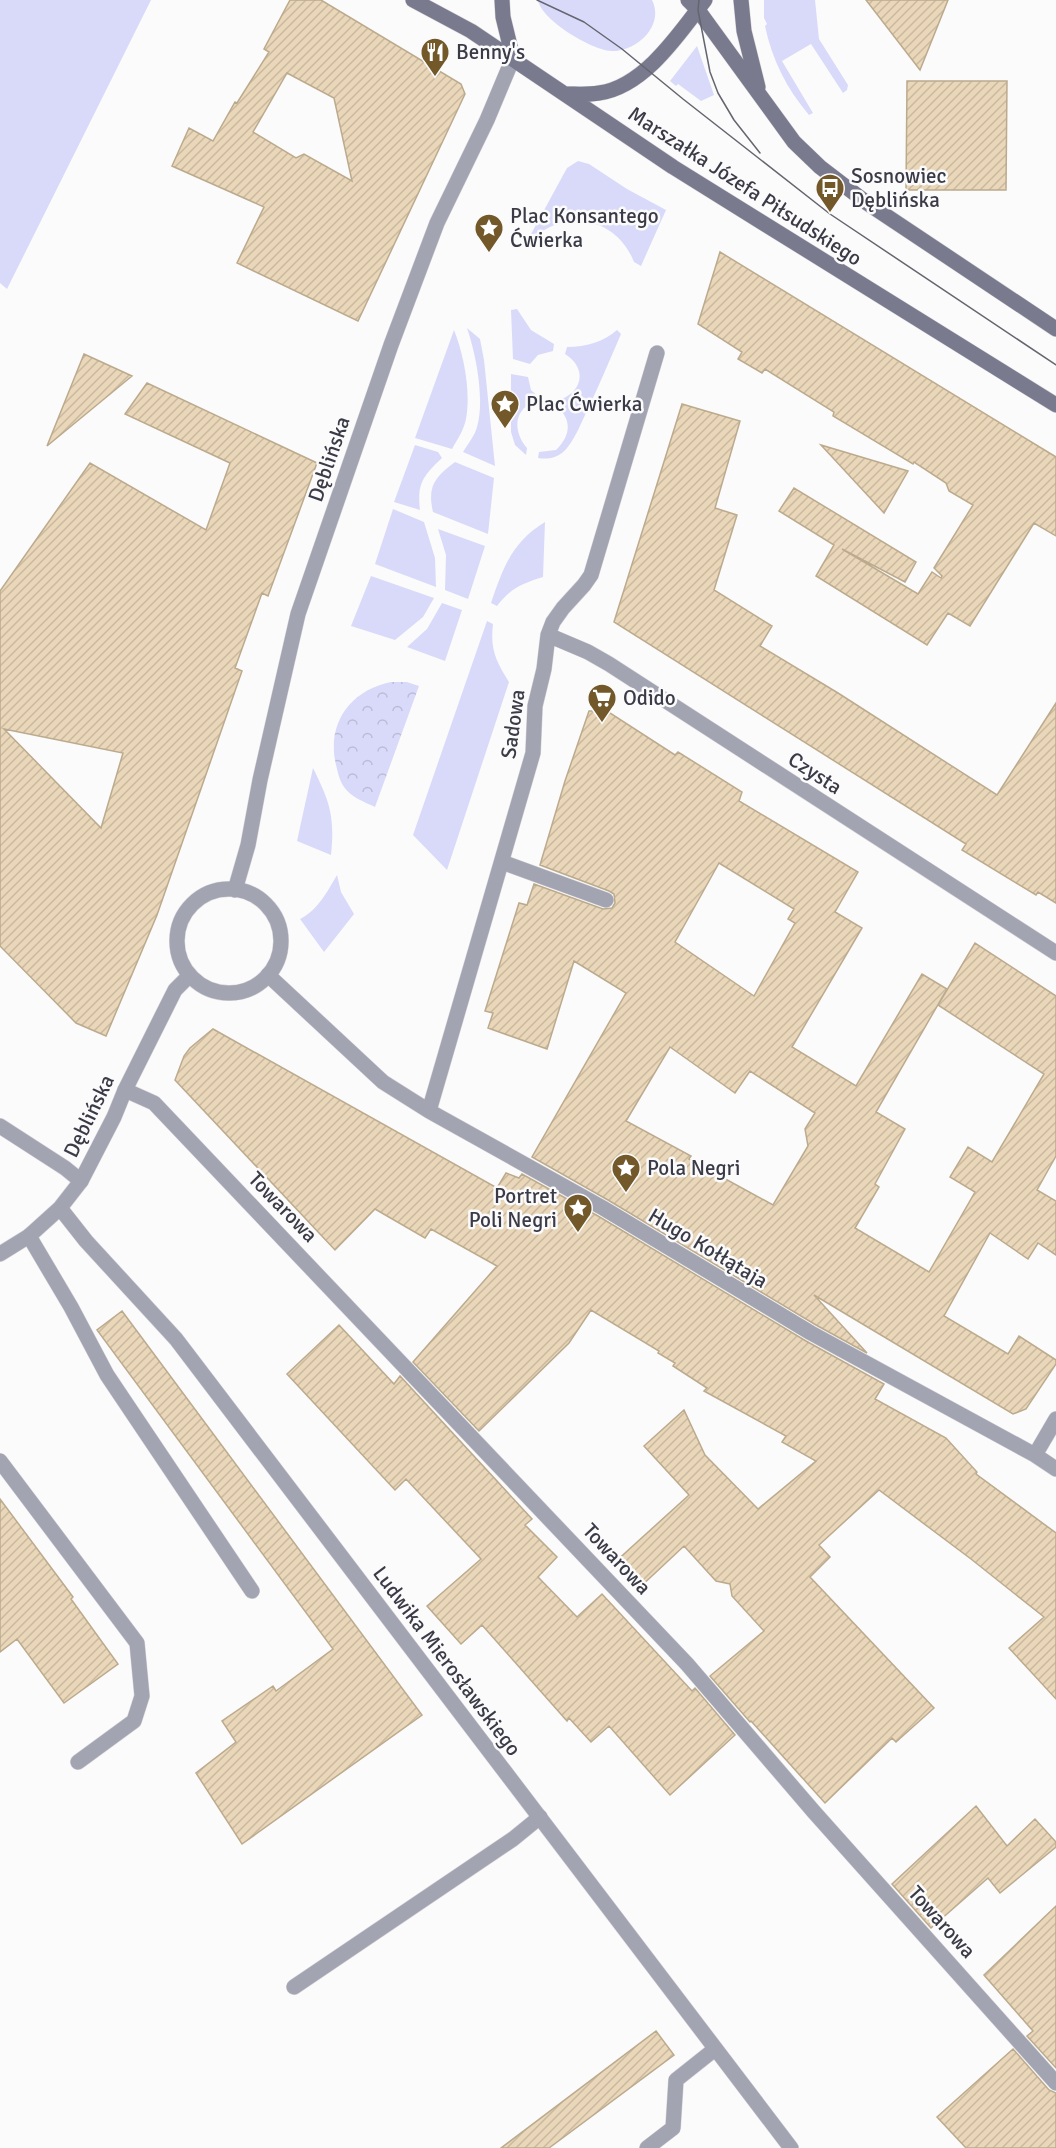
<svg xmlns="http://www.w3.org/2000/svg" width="1056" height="2148" font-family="Signika,sans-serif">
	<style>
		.grass { fill: #d9daf9 }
		.park { fill: url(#park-crowns) }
		.building { fill: url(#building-hatch); stroke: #bcaa8d; stroke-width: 1.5; fill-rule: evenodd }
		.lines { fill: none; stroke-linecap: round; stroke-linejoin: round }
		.service-casing { stroke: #d8d8db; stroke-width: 16 }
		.minor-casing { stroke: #d8d8db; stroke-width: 16 }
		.tertiary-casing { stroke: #d8d8db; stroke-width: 16 }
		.secondary-casing { stroke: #d8d8db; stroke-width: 16 }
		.service { stroke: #a3a4b2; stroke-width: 15 }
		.minor { stroke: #a3a4b2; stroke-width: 15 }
		.tertiary { stroke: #a3a4b2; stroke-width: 15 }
		.secondary { stroke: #797a8e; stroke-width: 15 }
		.tram { stroke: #65656f; stroke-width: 1.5 }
		.labels { text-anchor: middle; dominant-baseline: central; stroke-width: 5; stroke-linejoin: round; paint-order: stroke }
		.poi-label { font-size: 21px; fill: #3b3b48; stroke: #fbfbfb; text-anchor: start }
		.street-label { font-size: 21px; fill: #3b3b48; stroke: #fbfbfb }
	</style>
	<defs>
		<pattern id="park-crowns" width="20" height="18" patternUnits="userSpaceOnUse" patternTransform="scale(1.5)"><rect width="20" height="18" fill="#d9daf9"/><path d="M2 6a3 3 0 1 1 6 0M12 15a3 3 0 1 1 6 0" fill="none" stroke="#bbbcd7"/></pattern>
		<pattern id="building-hatch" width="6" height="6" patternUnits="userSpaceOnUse" patternTransform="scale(1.5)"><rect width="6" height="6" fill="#ead7b9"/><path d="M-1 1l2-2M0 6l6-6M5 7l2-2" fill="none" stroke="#cab9a1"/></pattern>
	</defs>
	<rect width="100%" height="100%" fill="#fbfbfb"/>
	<path class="grass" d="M0 0H151L7 289 0 283Z
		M538 0H652C665 26 636 52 611 51 592 50 541 20 538 0Z
		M764 0H815L819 39 848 85 847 90 843 93 811 44 782 61 813 113 809 115C787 89 772 60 765 26L767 24 764 18Z
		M697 46 714 95 701 101 678 84 676 86 670 81Z
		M578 161 589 164 627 189 666 210 641 266 634 262C618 220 569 207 535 237L531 234 567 168Z
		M517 309 531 330 554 344 553 351 538 355 530 364 513 359 511 310Z
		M467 328 480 339 484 360 495 466 463 452C468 444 475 435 477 427 485 400 476 354 467 328Z
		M454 330C464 355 471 392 466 419 464 430 457 440 452 449L415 438Z
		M617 330 621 334C610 360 599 385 587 411 581 423 576 437 567 448 560 457 549 460 538 458L539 452 556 450C572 434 572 418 554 404L555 401C582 395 589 369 565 354L567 347C586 347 603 342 617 330Z
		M511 374 528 377 531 390 543 401C539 402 531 402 528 405 512 416 516 436 527 448L526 455 515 445 511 432Z
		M415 445 438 452 442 458C423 476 417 483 420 510L394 502Z
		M455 462 494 478 488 534 433 512C427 486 435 477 455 462Z
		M393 509 424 522 435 558 436 587 375 564Z
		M545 522 543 577C521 584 511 588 497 606L491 603C503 568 512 542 545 522Z
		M438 529 485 546 468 599 445 590 446 555Z
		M371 576 434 598 423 617 395 640 351 626Z
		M442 603 462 610 445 661 407 647 427 629Z
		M487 621 493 624C490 650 496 661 509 682L447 870 413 835Z
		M313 768C330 802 335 817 331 855L297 841Z
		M337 875 341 892 354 914 324 952 300 919C318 910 327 892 337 875Z"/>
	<path class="park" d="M391 682H407L419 686 375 807C364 802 351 797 344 787 339 780 338 772 336 765 326 723 351 690 391 682Z"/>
	<path class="building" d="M290 0H321L461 84 465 94 358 321 237 263 264 207 172 166 189 128 213 141 235 102 237 103 269 52 264 49ZM287 73 334 98 352 181 304 154 296 158 253 132Z
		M866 0H948L920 70Z
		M907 81H1007L1006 190H906Z
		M720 252 1056 457V536L1034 523 970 626 948 613 927 645 816 576 834 545 779 511 794 488 916 562 905 582 842 549 918 594 932 572 941 578 942 576 934 568 973 505 949 491 946 483 914 462 913 464 833 416 834 412 765 369 762 373 738 359 742 352 698 324Z
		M84 354 132 376 47 446Z
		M147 383 317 463 268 596 262 593 235 668 242 671 157 915 106 1036 76 1023 0 946V591L90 463 206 530 230 463 125 414ZM4 729 123 753 101 828Z
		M682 404 740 421 715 508 737 515 714 590 772 626 760 646 838 693 997 795 1056 703V903L1038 892 1036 895 962 850 966 844 614 622Z
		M821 445 908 471 884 513Z
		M589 711H607L675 755 678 752 742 792 739 801 858 872 835 912 862 928 792 1047 856 1086 922 974 947 989 876 1112 905 1129 875 1184 879 1187 855 1228 929 1272 975 1192 950 1177 968 1147 992 1162 1044 1074 938 1005 975 943 1056 996V1156L1037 1190 1056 1201V1255L1038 1243 1028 1259 990 1233 944 1316 1008 1354 1019 1336 1056 1360V1364L1026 1409 1013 1414 814 1295 867 1353 816 1325 608 1200 532 1157 626 993 574 961 547 1049 488 1028 493 1013 485 1011 519 903 527 905 534 884 603 909 612 908 615 903 614 894 609 891 540 865 565 781ZM719 863 794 909 788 919 795 923 754 996 675 942ZM670 1047 735 1093 750 1071 815 1113 805 1129 808 1146 773 1205 689 1159 691 1156 626 1121Z
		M213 1029 497 1188 506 1173 519 1178 522 1174 598 1216 806 1341 884 1384 875 1399 946 1438 977 1472 976 1474 1056 1533V1699L1009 1648 1044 1617 971 1559 879 1490 819 1545 830 1557 810 1577 934 1708 896 1742 892 1738 825 1803 751 1721 750 1722 710 1676 764 1631 732 1596 730 1584 716 1581 684 1546 637 1590 614 1563 689 1495 644 1446 684 1410 705 1455 758 1509 816 1461 782 1442 786 1436 704 1391 707 1388 673 1366 675 1363 658 1353 659 1351 591 1310 569 1343 479 1431 413 1362 497 1266 431 1229 425 1238 375 1209 335 1250 175 1080 184 1056 190 1048Z
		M122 1311 422 1715 242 1844 196 1773 236 1742 222 1721 273 1686 276 1691 333 1649 97 1330Z
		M339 1325 394 1384 400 1376 532 1519 525 1525 557 1557 538 1577 577 1617 602 1594 692 1691 695 1688 735 1735 670 1795 609 1726 591 1742 569 1718 567 1721 482 1625 461 1644 427 1606 481 1559 406 1479 395 1490 287 1374Z
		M0 1499 73 1597 71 1599 118 1664 64 1703 17 1639 0 1652Z
		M976 1806 1007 1846 1035 1819 1056 1842V1847L1000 1893 988 1878 931 1928 892 1884Z
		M1056 1906V2068L1027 2036 1033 2031 984 1975Z
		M656 2031 674 2055 549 2148H501Z
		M1013 2049 1049 2090 1056 2093V2148H966L937 2117Z"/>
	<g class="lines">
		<g class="service-casing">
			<path id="service" d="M502 862 606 900
				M0 1126 65 1168 81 1181
				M29 1236 71 1307 107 1375 252 1591
				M0 1461 137 1643 142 1696 134 1721 78 1762
				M294 1987 513 1839 540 1817
				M647 2148 673 2128 676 2080 715 2049"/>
		</g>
		<g class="minor-casing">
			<path id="minor" d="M548 635 588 652 609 664 1056 953
				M268 975 383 1082 429 1111 603 1208 811 1333 1035 1455 1056 1469
				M125 1090 154 1103 687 1664 814 1812 1056 2083
				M429 1111 533 753 535 706 544 669 548 635 553 622 563 608 584 585 591 575 657 353
				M1035 1455 1056 1419"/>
		</g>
		<g class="tertiary-casing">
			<path id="tertiary" d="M177 941a52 52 0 1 1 104 0a52 52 0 1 1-104 0Z
				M235 890 248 845 260 780 298 614 391 345 437 223 487 120 513 58
				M60 1208 86 1241 176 1339 791 2148
				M0 1254 29 1236 60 1208 81 1181 114 1117 125 1090 175 990 190 975"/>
		</g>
		<g class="secondary-casing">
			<path id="secondary" d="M413 0 471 31 673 167 1056 405
				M502 0 503 17 513 58
				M688 0 698 10 794 142 820 167 867 203 1056 329
				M741 0 744 31 758 87
				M566 94C576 94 588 95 599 93 644 87 679 34 705 0"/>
		</g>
		<use href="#service" class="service"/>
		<use href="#minor" class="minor"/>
		<use href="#tertiary" class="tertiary"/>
		<use href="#secondary" class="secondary"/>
		<path class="tram" d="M537 0 584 22 622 49 683 99 830 214 1056 365
			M699 0 698 10 710 72 718 93 734 120 760 153"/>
	</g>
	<defs>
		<g id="restaurant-pin" transform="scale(1.5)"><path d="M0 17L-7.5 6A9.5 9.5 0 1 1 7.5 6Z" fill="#73582a" stroke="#fbfbfb"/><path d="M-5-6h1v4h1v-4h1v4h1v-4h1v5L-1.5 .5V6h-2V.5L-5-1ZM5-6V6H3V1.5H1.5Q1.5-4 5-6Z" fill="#fff"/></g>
		<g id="bus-pin" transform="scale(1.5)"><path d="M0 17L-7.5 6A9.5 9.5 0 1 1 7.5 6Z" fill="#73582a" stroke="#fbfbfb"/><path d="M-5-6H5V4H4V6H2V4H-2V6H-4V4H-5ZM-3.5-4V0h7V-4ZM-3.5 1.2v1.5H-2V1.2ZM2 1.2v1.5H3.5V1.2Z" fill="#fff"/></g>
		<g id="sight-pin" transform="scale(1.5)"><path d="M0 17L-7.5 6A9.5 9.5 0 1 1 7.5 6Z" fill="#73582a" stroke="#fbfbfb"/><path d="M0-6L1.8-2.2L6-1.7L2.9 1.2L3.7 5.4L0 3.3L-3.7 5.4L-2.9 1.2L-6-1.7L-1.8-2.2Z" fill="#fff"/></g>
		<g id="supermarket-pin" transform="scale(1.5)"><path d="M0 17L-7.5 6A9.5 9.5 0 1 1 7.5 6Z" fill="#73582a" stroke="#fbfbfb"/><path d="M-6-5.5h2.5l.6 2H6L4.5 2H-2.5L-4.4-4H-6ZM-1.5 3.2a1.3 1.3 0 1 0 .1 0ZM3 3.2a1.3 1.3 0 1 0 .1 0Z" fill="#fff"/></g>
	</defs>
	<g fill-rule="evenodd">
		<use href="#restaurant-pin" x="435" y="52"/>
		<use href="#bus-pin" x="830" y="188"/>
		<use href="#sight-pin" x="489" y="228"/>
		<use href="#sight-pin" x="505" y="404"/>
		<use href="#supermarket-pin" x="602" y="698"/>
		<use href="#sight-pin" x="626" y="1168"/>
		<use href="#sight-pin" x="578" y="1208"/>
	</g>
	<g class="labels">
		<g class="poi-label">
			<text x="456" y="52">Benny's</text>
			<text x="851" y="176">Sosnowiec<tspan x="851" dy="24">Dęblińska</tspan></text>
			<text x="510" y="216">Plac Konsantego<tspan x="510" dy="24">Ćwierka</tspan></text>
			<text x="526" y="404">Plac Ćwierka</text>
			<text x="623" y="698">Odido</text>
			<text x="647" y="1168">Pola Negri</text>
			<text x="557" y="1196" text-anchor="end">Portret<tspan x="557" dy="24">Poli Negri</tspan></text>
		</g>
		<g class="street-label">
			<text transform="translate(745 186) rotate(33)">Marszałka Józefa Piłsudskiego</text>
			<text transform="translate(329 459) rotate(-71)">Dęblińska</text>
			<text transform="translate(513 724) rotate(-82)">Sadowa</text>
			<text transform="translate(815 773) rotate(33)">Czysta</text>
			<text transform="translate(89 1116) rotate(-64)">Dęblińska</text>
			<text transform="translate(283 1207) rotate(46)">Towarowa</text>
			<text transform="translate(708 1248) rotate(31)">Hugo Kołłątaja</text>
			<text transform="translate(617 1559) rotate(47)">Towarowa</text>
			<text transform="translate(447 1661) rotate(53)">Ludwika Mierosławskiego</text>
			<text transform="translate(942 1922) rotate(48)">Towarowa</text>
		</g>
	</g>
</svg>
